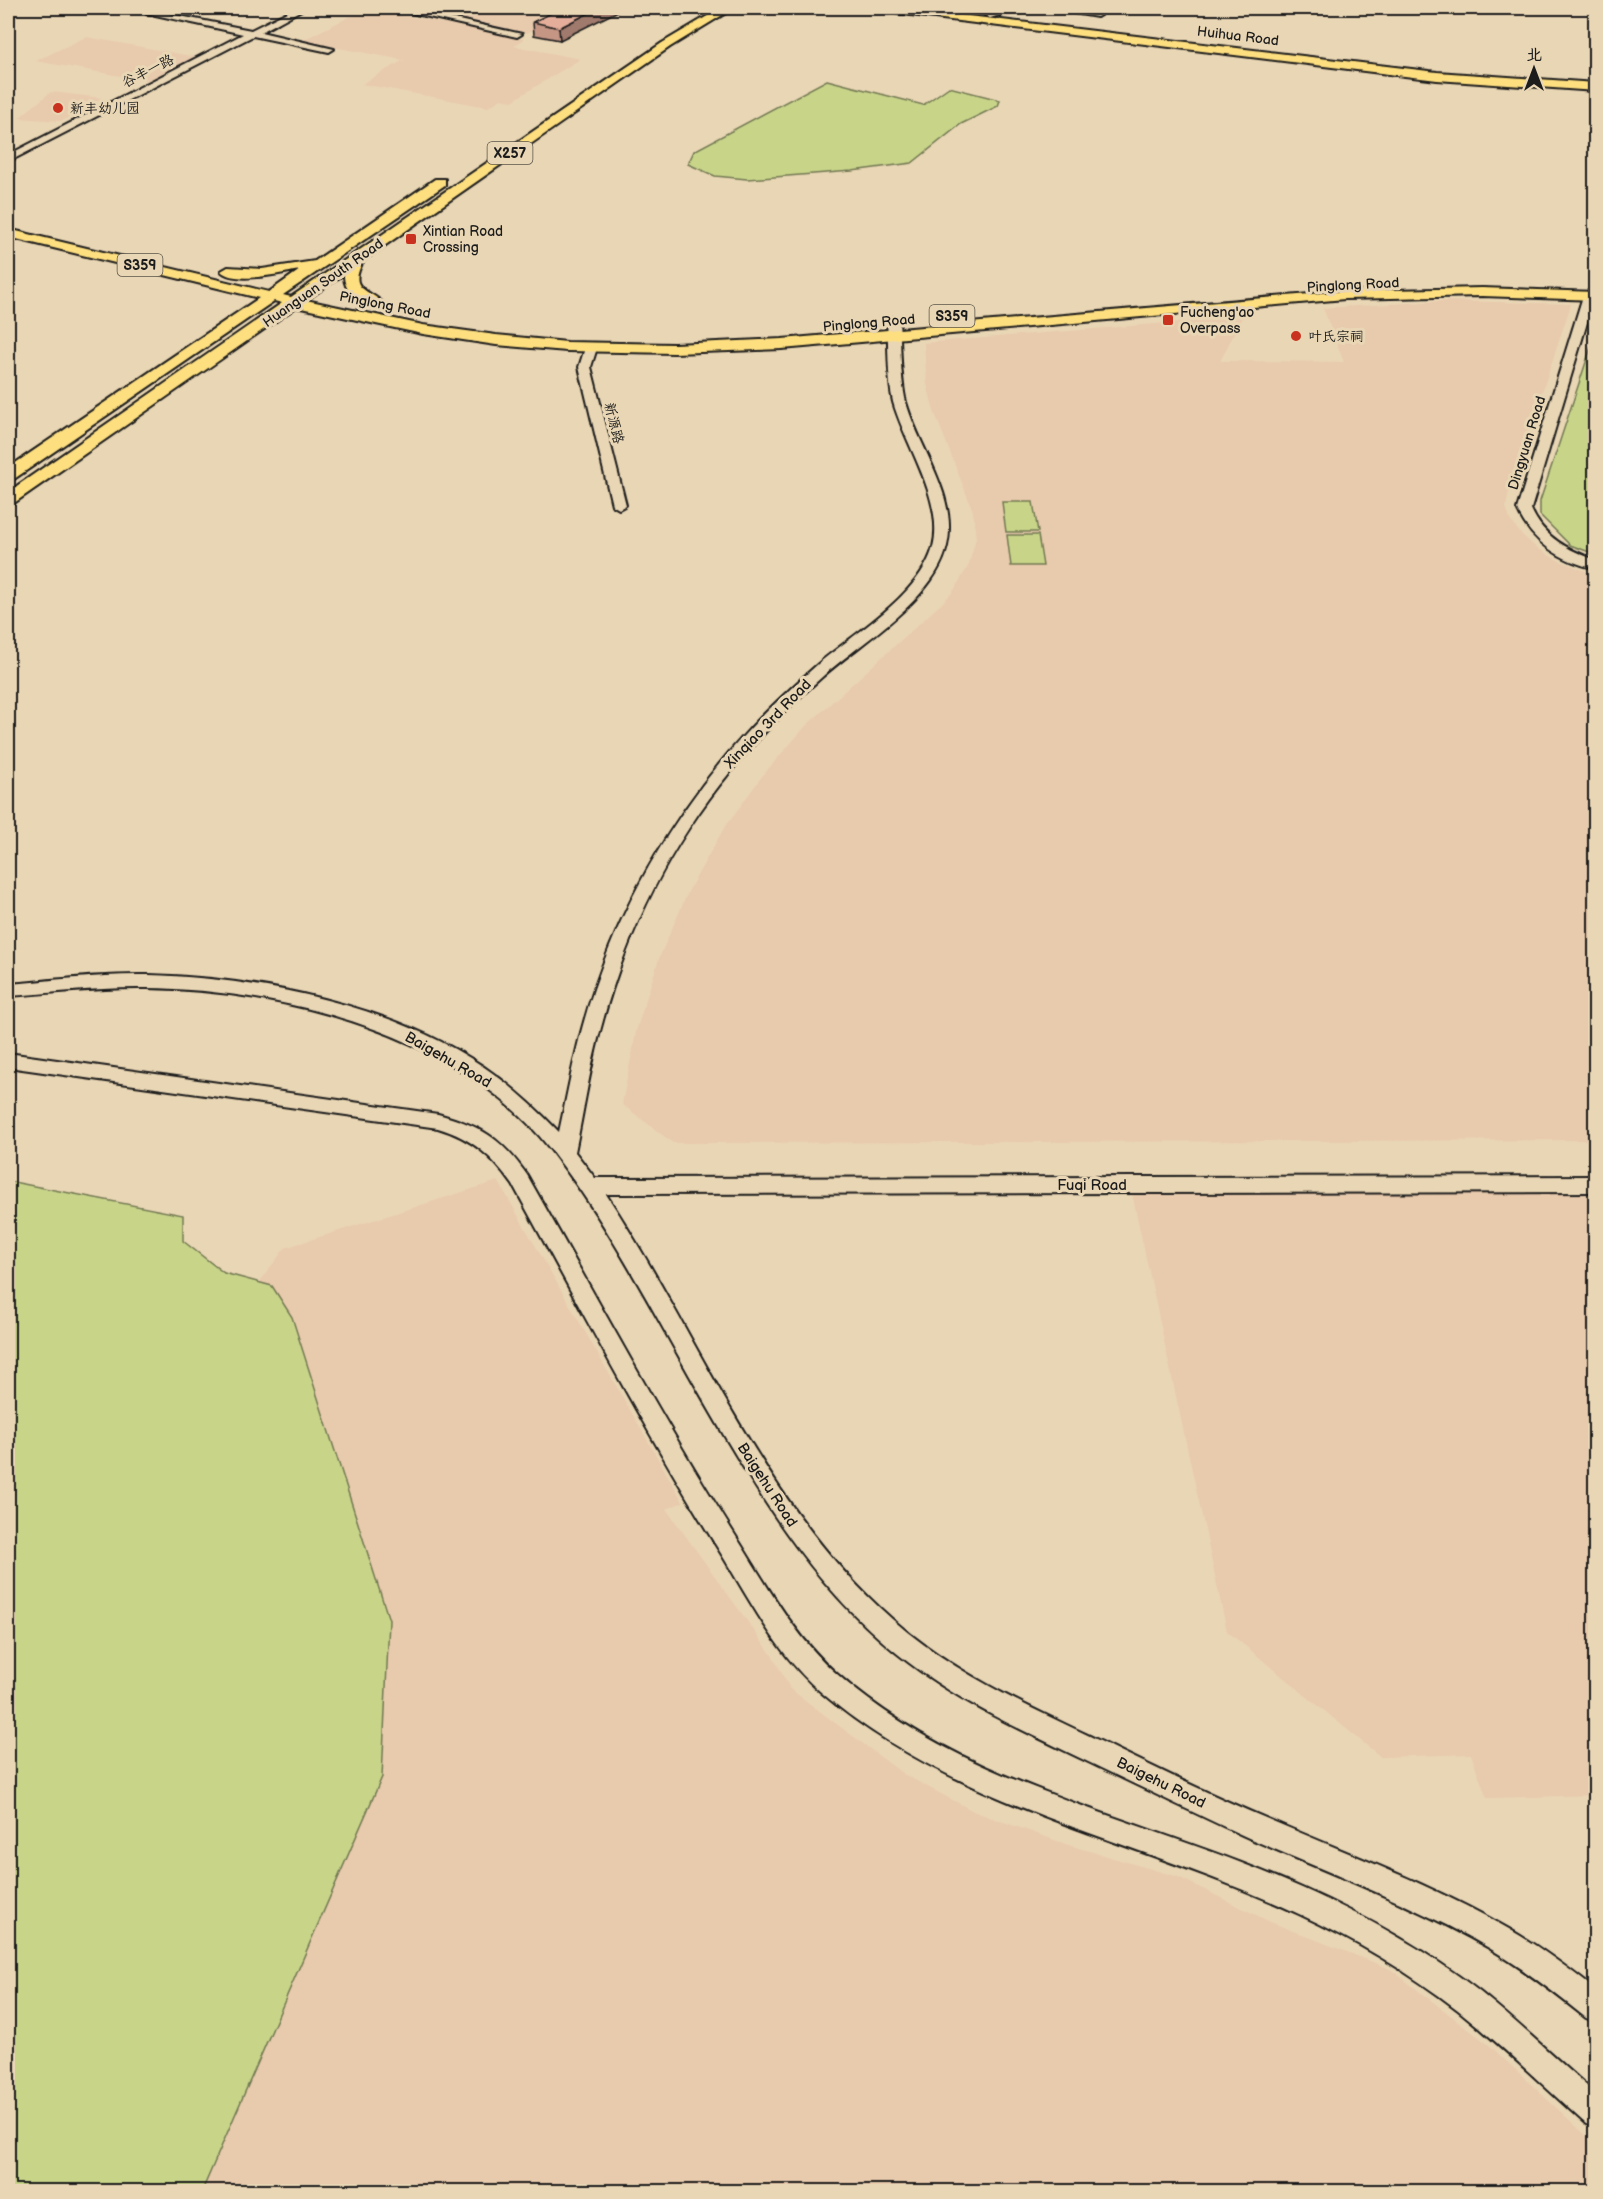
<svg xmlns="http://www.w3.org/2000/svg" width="1603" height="2199" font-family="'Balsamiq Sans','LXGW WenKai TC',sans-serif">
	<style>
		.built { fill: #e8caac }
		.green { fill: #c8d589; stroke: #727852; stroke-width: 1.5 }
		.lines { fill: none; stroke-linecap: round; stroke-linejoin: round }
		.minor-casing { stroke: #1c1c1c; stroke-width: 4 }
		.major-casing { stroke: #1c1c1c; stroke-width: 4 }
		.minor { fill: #e9d6b4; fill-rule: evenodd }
		.major { fill: #fedf80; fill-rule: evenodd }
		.wall { fill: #c59684; stroke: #1c1c1c; stroke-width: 1.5 }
		.shaded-wall { fill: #a07a6c; stroke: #1c1c1c; stroke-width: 1.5 }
		.building { fill: #e5ae9a; stroke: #1c1c1c; stroke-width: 1.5 }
		.poi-dot { fill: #c8321e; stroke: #e9d6b4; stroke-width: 2 }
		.labels { text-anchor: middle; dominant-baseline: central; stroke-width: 6; stroke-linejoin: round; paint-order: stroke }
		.far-street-label { font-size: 14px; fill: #1c1c1c; stroke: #e9d6b4 }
		.far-poi-label { font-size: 14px; fill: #1c1c1c; stroke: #e9d6b4; text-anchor: start }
		.shield { fill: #e9d6b4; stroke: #5a544a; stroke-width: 1.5 }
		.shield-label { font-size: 14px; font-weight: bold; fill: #1c1c1c }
		.street-label { font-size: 15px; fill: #1c1c1c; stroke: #e9d6b4 }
	</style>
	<rect width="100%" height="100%" fill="#e9d6b4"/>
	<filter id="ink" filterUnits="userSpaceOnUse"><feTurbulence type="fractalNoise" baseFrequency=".0167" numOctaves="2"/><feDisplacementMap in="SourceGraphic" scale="12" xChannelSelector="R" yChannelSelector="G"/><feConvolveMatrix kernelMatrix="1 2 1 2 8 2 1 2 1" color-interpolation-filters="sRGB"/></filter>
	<g filter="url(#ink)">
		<path class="built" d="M367 8 524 39 514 46 580 59 512 101 501 99 488 107 362 84 404 60 301 41Z
			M411 8H573L527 33Z
			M86 37 196 57 149 81 36 61Z
			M51 92 102 98 62 121 19 118Z
			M1445 301 1571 304 1508 495 1506 507 1510 520 1520 533 1534 546 1553 558 1595 575V1140L673 1143 622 1104 637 1028 660 956 689 890 723 830 763 775 806 726 940 605 953 592 969 565 976 538 973 511 934 411 927 384 924 343 1242 317 1220 361 1344 362 1323 308Z
			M498 1181 683 1502 666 1509 773 1657 790 1689 903 1774 975 1812 1068 1845 1178 1877 1270 1922 1390 1969 1489 2045 1596 2145 1595 2192H202L382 1777 333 1448 292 1317 272 1286 259 1283 285 1248Z
			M1595 1190V1795L1487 1798 1471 1754 1381 1757 1227 1631 1132 1193 1334 1194Z"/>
		<path class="green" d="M827 80 923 105 949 87 1000 100 998 106 961 124 912 163 852 171 747 179 715 176 688 164 694 151Z
			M1595 335V554L1570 545 1540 515V501Z
			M1002 502H1033L1038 532H1006Z
			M1007 535H1038L1043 566H1011Z
			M8 1181 183 1215V1241L224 1273 272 1286 292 1317 389 1620 382 1777 202 2191H8Z"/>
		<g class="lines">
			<g class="minor-casing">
				<path id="minor" d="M123 8H139L251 30 295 8H305L261 32 334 49 329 52 253 36 8 162V155L243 34Z
					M389 8H405L522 34 517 37Z
					M1009 8H1023L990 18 985 15Z
					M1044 8H1067L1102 14 1097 17Z
					M1589 292 1595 296 1531 509C1543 537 1568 550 1596 560V569C1561 561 1531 542 1517 509L1583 296Z
					M893 317 899 321C901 346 900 373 905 398 916 445 959 495 947 546 935 600 861 642 822 677 789 706 759 737 731 771 670 844 627 932 602 1024 590 1066 584 1109 575 1152L595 1178 1596 1176V1192L606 1194C699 1335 762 1505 892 1619 952 1672 1024 1705 1096 1739 1155 1768 1215 1797 1275 1822 1354 1856 1435 1886 1509 1929 1540 1947 1568 1968 1596 1990V2022L1586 2018C1555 1993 1523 1968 1489 1948 1414 1905 1332 1874 1253 1840 1196 1814 1139 1786 1082 1759 1022 1730 961 1703 908 1662 822 1597 764 1505 711 1413 659 1324 614 1231 551 1150 462 1035 286 990 147 988 100 987 54 993 8 996V984C55 980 102 974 149 975 258 978 393 1005 484 1067 512 1086 536 1108 559 1132 567 1096 573 1060 583 1025 613 917 670 816 746 733 768 709 793 686 818 664 855 633 920 595 933 547 945 502 905 445 893 402 887 376 889 347 887 321Z
					M591 344 597 348 591 367 626 505 619 509 612 505 579 367 585 348Z
					M8 1053 438 1114C481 1126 501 1138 527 1175 596 1296 662 1420 737 1538 767 1585 794 1636 837 1674 966 1788 1149 1819 1302 1888 1365 1916 1425 1949 1480 1992 1520 2024 1557 2060 1596 2094V2128L1586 2124C1543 2086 1503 2046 1458 2010 1409 1972 1355 1940 1299 1914 1141 1840 958 1809 822 1693 778 1656 751 1602 722 1555 647 1435 581 1309 513 1185 493 1157 472 1138 438 1128L8 1067Z"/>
			</g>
			<g class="major-casing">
				<path id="major" d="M721 8H734L670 47 364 260C346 291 369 288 384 304L382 307C363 312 343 292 344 274L306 300 423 325 496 335 567 342 674 344 782 339 1345 291 1482 288 1596 292V300L1482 296 1345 299 782 349 674 353 567 351 496 345 423 334 296 307 14 503 8 504V492L282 303 274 301 14 479 8 480V468L259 298 8 237V229L269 292 300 270C283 273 234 285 221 271L228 267 262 269 315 261 435 179H445V185L283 295 291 297 662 43Z
					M872 8H902L1437 72 1596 83V91L1437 80 878 11Z"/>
			</g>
			<use href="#minor" class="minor"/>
			<use href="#major" class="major"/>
		</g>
		<path class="wall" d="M562 8 560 40 534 35 533 22Z"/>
		<path class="shaded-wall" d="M599 8H624L560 40 559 28Z"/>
		<path class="building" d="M562 8H599L559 28 533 22Z"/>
	</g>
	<g class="poi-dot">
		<circle cx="58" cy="108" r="6"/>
		<rect x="405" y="233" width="12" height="12" rx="3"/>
		<rect x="1162" y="314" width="12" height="12" rx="3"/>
		<circle cx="1296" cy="336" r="6"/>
	</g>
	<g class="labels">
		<g class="far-street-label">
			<text transform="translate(1238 36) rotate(7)">Huihua Road</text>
			<text transform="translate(148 71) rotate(-27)">谷丰一路</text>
			<text transform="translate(323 283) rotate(-35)">Huanguan South Road</text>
			<text transform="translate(1353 285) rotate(-3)">Pinglong Road</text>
			<text transform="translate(385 305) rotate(11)">Pinglong Road</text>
			<text transform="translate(869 323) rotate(-5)">Pinglong Road</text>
			<text transform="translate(614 423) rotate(76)">新源路</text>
			<text transform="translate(1527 443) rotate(-73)">Dingyuan Road</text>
		</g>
		<g class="far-poi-label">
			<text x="70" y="108">新丰幼儿园</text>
			<text x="423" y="231">Xintian Road<tspan x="423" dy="16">Crossing</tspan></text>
			<text x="1180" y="312">Fucheng'ao<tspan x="1180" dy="16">Overpass</tspan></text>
			<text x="1308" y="336">叶氏宗祠</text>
		</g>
		<g class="shield">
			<rect x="487.5" y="142" width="45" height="22" rx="4.5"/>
			<rect x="117.5" y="254" width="45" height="22" rx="4.5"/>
			<rect x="929.5" y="305" width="45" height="22" rx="4.5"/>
		</g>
		<g class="shield-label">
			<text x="510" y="153">X257</text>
			<text x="140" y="265">S359</text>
			<text x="952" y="316">S359</text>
		</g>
		<g class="street-label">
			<text transform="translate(768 724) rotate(-46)">Xinqiao 3rd Road</text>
			<text transform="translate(448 1060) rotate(30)">Baigehu Road</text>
			<text x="1092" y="1185">Fuqi Road</text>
			<text transform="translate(767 1485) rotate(57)">Baigehu Road</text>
			<text transform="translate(1161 1783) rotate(26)">Baigehu Road</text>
		</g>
	</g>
	<rect width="1603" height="2199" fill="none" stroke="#e9d6b4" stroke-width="30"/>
	<rect x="15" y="15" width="1573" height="2169" fill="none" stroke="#1c1c1c" stroke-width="2" filter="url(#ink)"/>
	<g transform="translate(1534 69)" stroke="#e9d6b4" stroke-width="4.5" paint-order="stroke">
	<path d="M0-4.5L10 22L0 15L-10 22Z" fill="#1c1c1c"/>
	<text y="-9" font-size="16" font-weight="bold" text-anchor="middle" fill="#1c1c1c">北</text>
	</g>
</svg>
